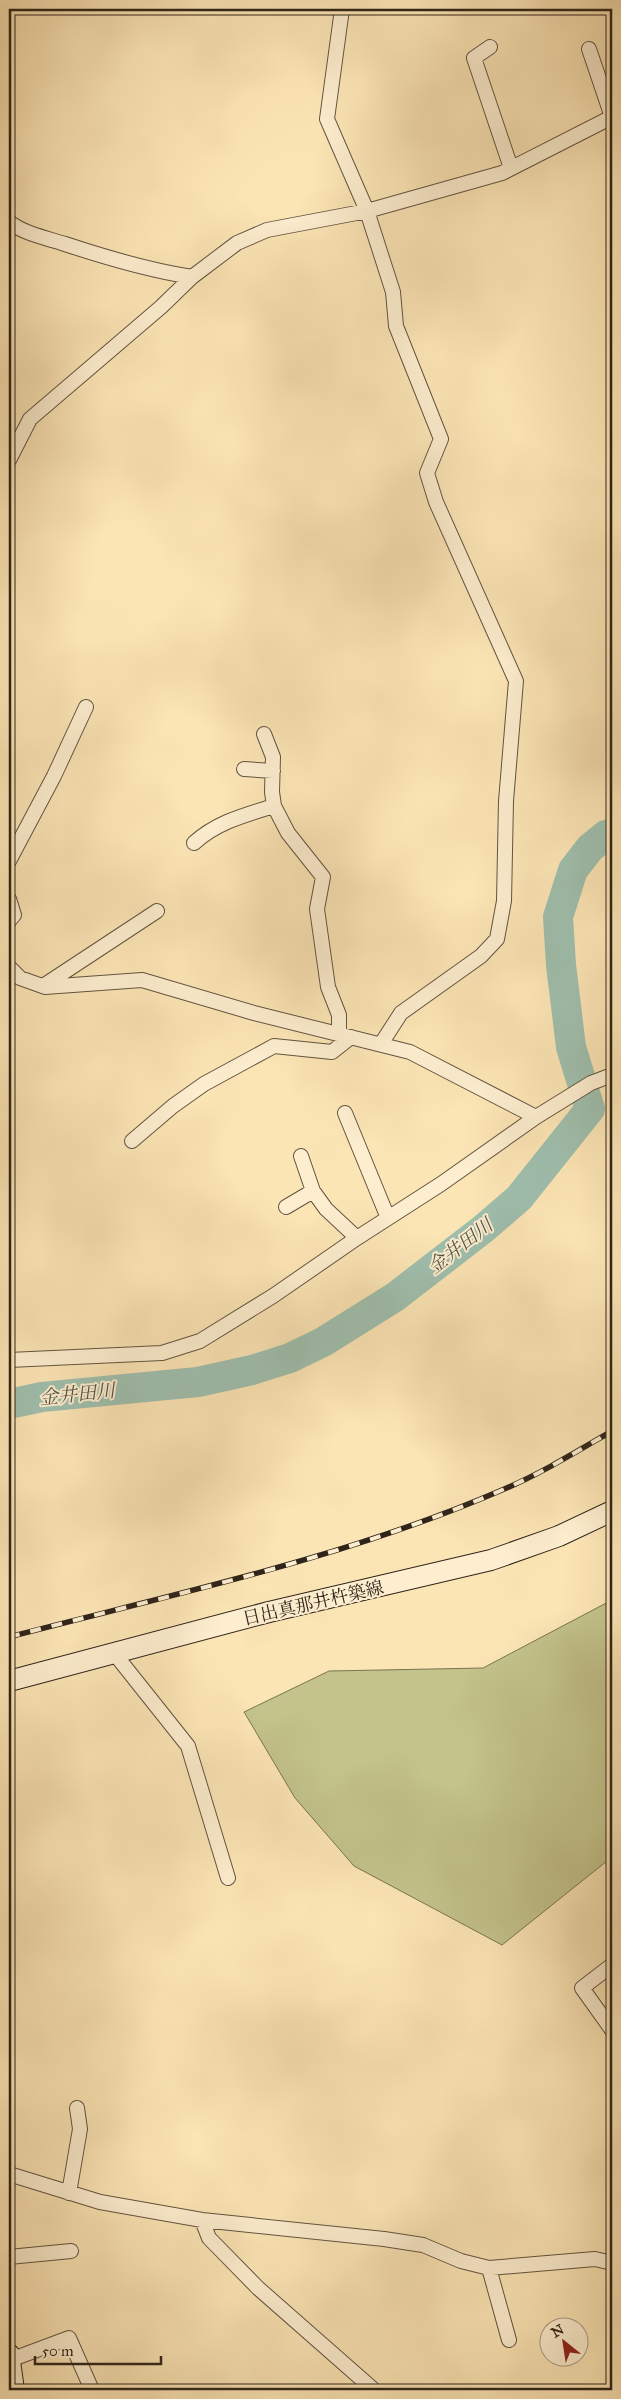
<svg xmlns="http://www.w3.org/2000/svg" width="621" height="2399" font-family="'IM FELL Great Primer','Noto Serif JP',serif">
	<style>
		.green { fill: #c3c38b; stroke: #797452 }
		.lines { fill: none; stroke-linecap: round; stroke-linejoin: round }
		.river { stroke: #9fbfae; stroke-width: 30 }
		.street-casing { stroke: #625441; stroke-width: 16 }
		.secondary-casing { stroke: #2f241a; stroke-width: 22 }
		.street { stroke: #fdeecf; stroke-width: 14 }
		.secondary { stroke: #fdeecf; stroke-width: 20 }
		.rail-casing { stroke: #2f241a; stroke-width: 5.5 }
		.rail { stroke: #fdeecf; stroke-width: 4; stroke-dasharray: 11; stroke-linecap: butt }
		.labels { text-anchor: middle; dominant-baseline: central; stroke-width: 4; stroke-linejoin: round; paint-order: stroke }
		.street-label { font-size: 18px; fill: #2f241a; stroke: #fdeecf }
		.water-label { font-size: 19px; font-style: italic; fill: #515246; stroke: #fdeecf }
	</style>
	<rect width="100%" height="100%" fill="#fce5b5"/>
	<filter id="stains"><feTurbulence type="fractalNoise" baseFrequency=".004" numOctaves="4"/><feColorMatrix values="0 0 0 0 .2 0 0 0 0 .09 0 0 0 0 .02 0 0 0 .5 -.17"/></filter>
	<radialGradient id="worn" r=".72"><stop offset=".6" stop-color="#630" stop-opacity="0"/><stop offset="1" stop-color="#630" stop-opacity=".3"/></radialGradient>
	<path class="green" d="M612 1600V1857L502 1945 354 1866 295 1798 244 1712 329 1671 483 1668Z"/>
	<g class="lines">
		<path class="river" d="M9 1404 42 1397 198 1382 252 1370 290 1358 323 1342 395 1297 483 1229 519 1198 590 1109 571 1047 561 965 558 917 573 870 590 848 606 835 612 833"/>
		<g class="street-casing">
			<path id="street" d="M342 9 327 119 367 211 393 292 396 326 441 439 427 473 436 502 516 681 506 801 504 901 497 939 481 956 401 1013 381 1044
				M490 47 474 58 511 168
				M589 49 612 117
				M9 222C25 234 46 238 65 244 107 258 148 270 192 277
				M9 460 30 419 161 307 192 277 237 243 267 230 367 211 502 173 612 117
				M264 734 273 757 272 792 274 806 288 833 323 877 317 909 328 987 339 1015V1034
				M244 769 273 771
				M194 843C217 822 245 815 274 806
				M9 861 54 776 86 707
				M9 899 14 915 9 921
				M9 967 20 978 45 987 142 980 254 1013 410 1052 536 1117
				M43 986 157 911
				M345 1113 388 1218
				M132 1141 173 1106 204 1084 274 1046 332 1052 351 1037
				M301 1156 313 1191 326 1209 357 1238
				M286 1207 313 1191
				M9 1360 162 1353 200 1341 273 1296 357 1238 441 1184 536 1117 591 1083 612 1075
				M114 1653 188 1746 228 1878
				M612 1965 582 1988 612 2030
				M9 2174 100 2202 202 2220 384 2239 423 2245 461 2261 489 2268 595 2259 612 2263
				M69 2193 80 2129 77 2108
				M202 2220 209 2238 258 2288 374 2390
				M9 2257 71 2251
				M489 2268 509 2340
				M10 2360 69 2338 92 2390"/>
		</g>
		<g class="secondary-casing">
			<path id="secondary" d="M9 1681 269 1612 491 1560 559 1536 612 1511
				M9 2354 14 2390"/>
		</g>
		<use href="#street" class="street"/>
		<use href="#secondary" class="secondary"/>
		<g class="rail-casing">
			<path id="rail" d="M9 1637C174 1594 345 1558 502 1490 540 1474 576 1452 612 1431"/>
		</g>
		<use href="#rail" class="rail"/>
	</g>
	<g class="labels">
		<g class="street-label">
			<text transform="translate(313 1603) rotate(-13)">日出真那井杵築線</text>
		</g>
		<g class="water-label">
			<text transform="translate(460 1246) rotate(-38)">金井田川</text>
			<text transform="translate(77 1394) rotate(-6)">金井田川</text>
		</g>
	</g>
	<rect width="621" height="2399" fill="none" stroke="#fce5b5" stroke-width="30"/>
	<rect x="10" y="10" width="601" height="2379" fill="none" stroke="#2f241a" stroke-width="2.5"/>
	<rect x="15" y="15" width="591" height="2369" fill="none" stroke="#2f241a"/>
	<g transform="translate(564 2342) rotate(330)"><circle r="24" fill="#fdeecf" stroke="#ab9d87"/>
	<path d="M0-4L9 19L0 12L-9 19Z" fill="#8f2418"/>
	<text y="-8" font-size="14" font-weight="bold" text-anchor="middle" fill="#2f241a">N</text>
	</g>
	<path d="M35 2356v8h126v-8" fill="none" stroke="#2f241a" stroke-width="2.5"/>
	<text x="42" y="2356" font-size="15" fill="#2f241a" stroke="#fdeecf" stroke-width="4" paint-order="stroke">50 m</text>
	<rect width="100%" height="100%" filter="url(#stains)"/>
	<rect width="100%" height="100%" fill="url(#worn)"/>
</svg>
